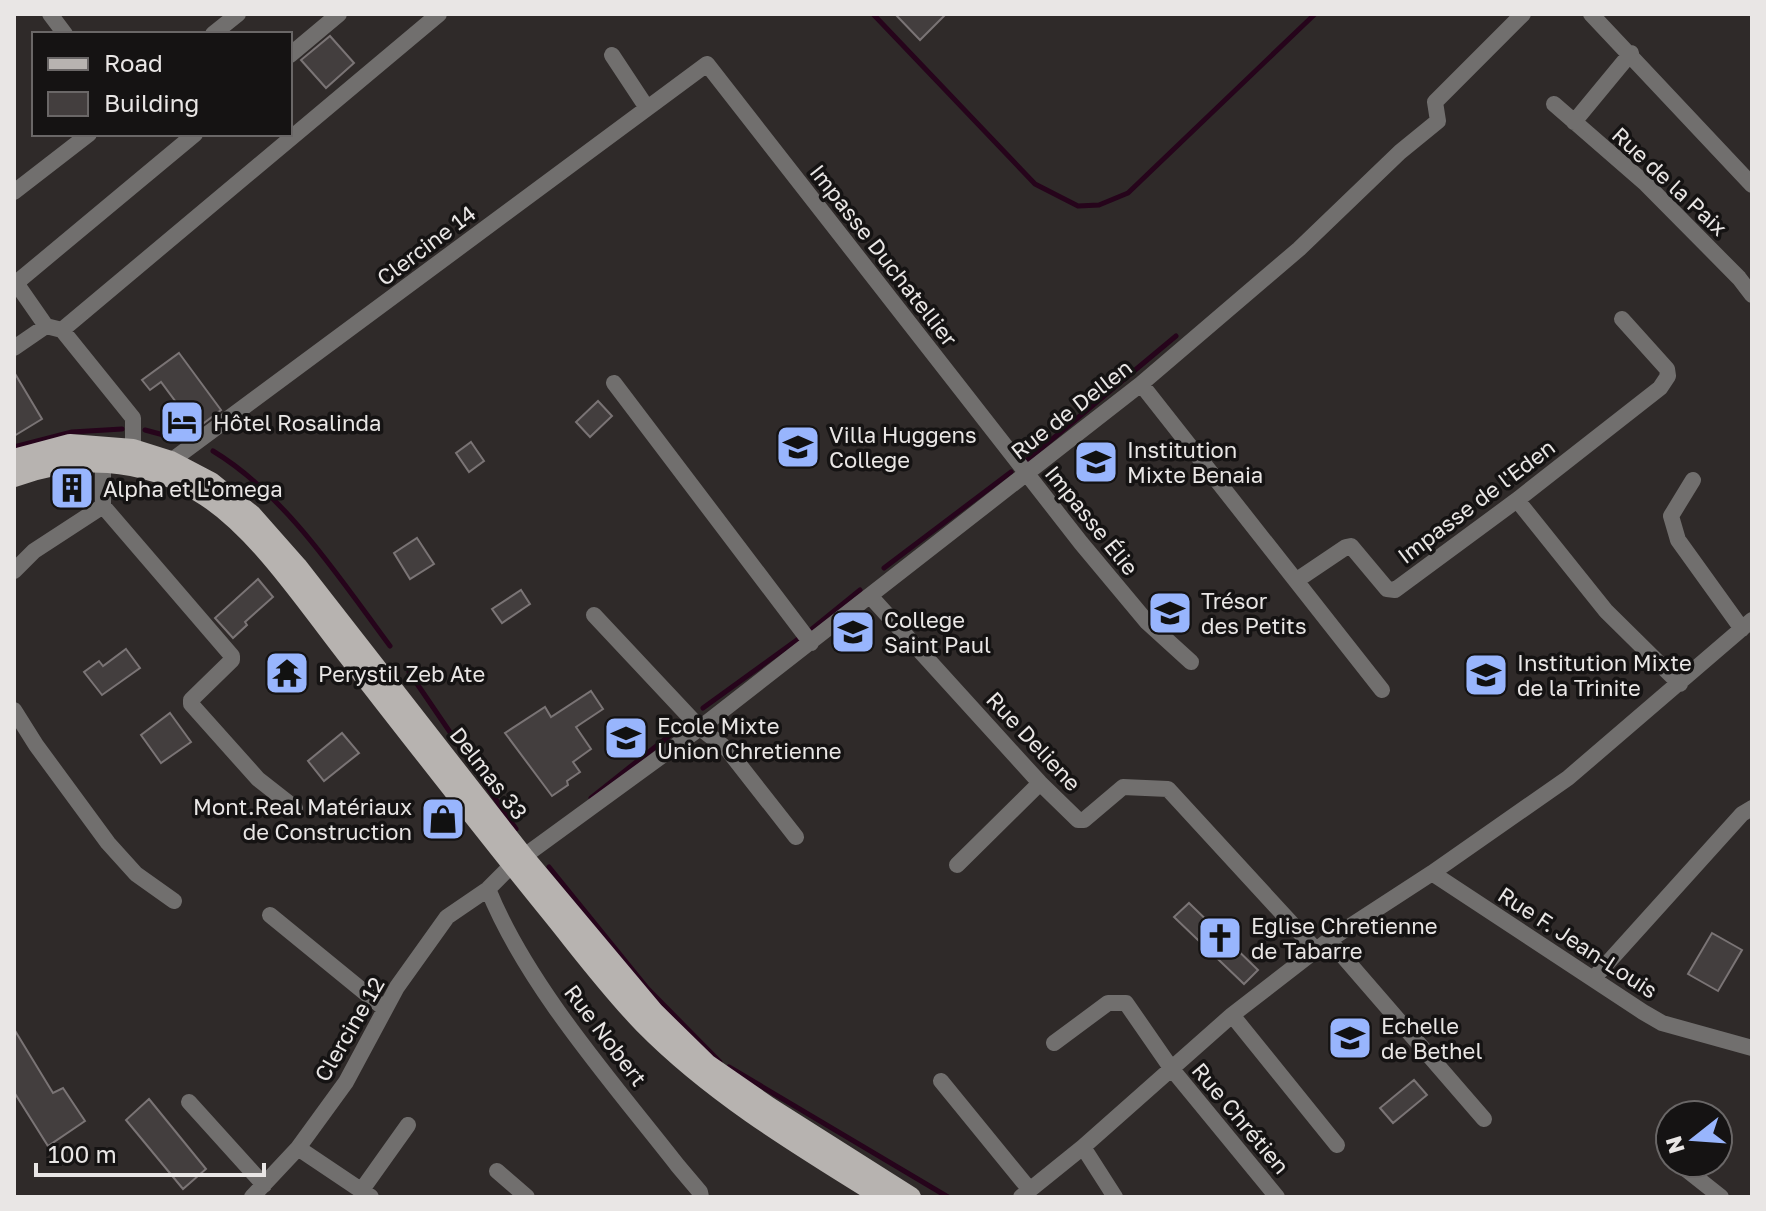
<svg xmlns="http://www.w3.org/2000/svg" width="1766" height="1211" font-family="'Golos Text',sans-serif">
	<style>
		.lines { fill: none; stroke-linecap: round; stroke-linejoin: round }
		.stream { stroke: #26041b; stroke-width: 5 }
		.building { fill: #433e3e; stroke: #7a7475; stroke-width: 2 }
		.minor { stroke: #716f6e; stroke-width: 16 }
		.major { stroke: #b7b3b0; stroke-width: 20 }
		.labels { text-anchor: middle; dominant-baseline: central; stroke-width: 7; stroke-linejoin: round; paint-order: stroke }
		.street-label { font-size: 22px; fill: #e9e6e5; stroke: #151313 }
		.poi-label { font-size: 22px; fill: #e9e6e5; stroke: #151313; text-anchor: start }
	</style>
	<rect width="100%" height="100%" fill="#2f2a29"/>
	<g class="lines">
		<path class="stream" d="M873 14 1035 184 1078 206 1099 205 1128 193 1315 14
			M145 430 186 441
			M14 447 72 432 122 429
			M213 451C286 495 340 579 390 646
			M1026 461 1176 336
			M884 568 1011 472
			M409 672 516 829
			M703 708 812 629 860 590
			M591 798 674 732
			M549 867 648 989 720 1062
			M729 1067 948 1197"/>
	</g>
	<path class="building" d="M895 14H946L920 40Z
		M330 36 354 63 326 88 301 60Z
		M179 353 221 410 196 429 161 382 150 390 142 380Z
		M14 372 42 419 14 436Z
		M598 401 612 416 590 437 576 422Z
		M471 442 484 461 469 472 456 453Z
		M417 538 434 564 410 579 394 553Z
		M258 579 273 597 245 622 247 625 233 638 215 618Z
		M521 590 530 604 502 623 492 609Z
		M126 649 140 668 102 695 84 672 99 661 103 666Z
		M591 691 603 709 576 727 591 749 573 762 580 772 567 781 568 785 552 796 505 733 545 707 551 717Z
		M170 713 191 742 161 763 141 735Z
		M342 733 359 753 324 781 308 761Z
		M1189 903 1258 970 1244 984 1174 917Z
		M1712 933 1742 950 1718 991 1688 974Z
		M14 1029 53 1093 63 1088 85 1121 48 1146 14 1092Z
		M1414 1080 1427 1095 1393 1123 1380 1108Z
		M149 1099 206 1169 183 1189 126 1120Z"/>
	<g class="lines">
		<path class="minor" d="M50 14 65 34
			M1591 14 1752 185
			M213 34 238 14
			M290 55 339 14
			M612 55 647 108
			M1554 104 1646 184 1739 278 1752 295
			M1574 122 1631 53
			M14 192 89 134
			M14 280 46 326 62 330 133 418V449
			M16 283 195 134
			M62 330 439 14
			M14 348 46 326
			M614 383 811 643
			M1141 384 1382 690
			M103 461V506L232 656V660L191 700V704L258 779 295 808
			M171 461 707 64 1081 543 1147 622 1191 662
			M1693 480 1671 516 1678 540 1742 629
			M1517 500 1606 611 1680 684
			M14 571 34 551 103 506
			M1297 580 1346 547 1351 546 1387 589 1395 590 1517 500 1660 388 1668 376 1667 369 1622 319
			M871 597 1040 783 1078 820H1084L1123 787 1168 789 1316 950
			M594 615 700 728 727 749 796 837
			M14 710 36 745 108 843 136 874 174 901
			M957 865 1040 783
			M1432 873 1643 1012 1662 1023 1752 1048
			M488 889C527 986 614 1084 678 1166L700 1192 701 1197
			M270 915 385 1009
			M1329 940 1484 1119
			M1594 978 1742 814 1752 808
			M1232 1015 1337 1145
			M1054 1043 1108 1003H1126L1171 1068 1277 1197
			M941 1081 1030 1190
			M189 1102 264 1185
			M1083 1147 1115 1197
			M298 1148 371 1197
			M1678 1163 1721 1197
			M497 1171 527 1197
			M361 1191 408 1125
			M252 1197 298 1148 346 1082 397 987 447 917 488 889 512 865 700 728 1141 384 1299 249 1400 152 1438 121 1435 102 1523 14
			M1021 1197 1083 1147 1232 1015 1329 940 1432 873 1568 778 1752 620"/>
		<path class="major" d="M14 459 70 444 133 449 171 461 211 482 252 515 297 566 524 857 654 1012 707 1064 769 1107 911 1197
			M14 477C77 454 141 458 199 492 255 525 305 601 345 652 413 739 481 827 551 913 581 950 610 989 644 1024 713 1094 798 1145 882 1197"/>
	</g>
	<defs>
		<g id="hotel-square" transform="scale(2.3)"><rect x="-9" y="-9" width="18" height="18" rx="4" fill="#98b5fd" stroke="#151313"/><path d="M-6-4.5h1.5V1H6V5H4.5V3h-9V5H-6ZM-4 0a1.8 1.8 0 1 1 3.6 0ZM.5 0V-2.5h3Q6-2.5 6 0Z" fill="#111"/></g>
		<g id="school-square" transform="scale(2.3)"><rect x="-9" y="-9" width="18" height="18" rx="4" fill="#98b5fd" stroke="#151313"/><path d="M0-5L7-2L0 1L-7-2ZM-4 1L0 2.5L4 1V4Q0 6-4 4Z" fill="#111"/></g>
		<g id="building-square" transform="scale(2.3)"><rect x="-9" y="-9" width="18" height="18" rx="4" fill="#98b5fd" stroke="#151313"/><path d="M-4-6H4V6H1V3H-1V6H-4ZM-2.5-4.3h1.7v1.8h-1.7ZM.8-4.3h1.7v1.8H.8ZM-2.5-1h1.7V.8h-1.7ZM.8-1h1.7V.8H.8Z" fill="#111"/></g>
		<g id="temple-square" transform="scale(2.3)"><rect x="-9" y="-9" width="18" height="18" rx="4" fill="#98b5fd" stroke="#151313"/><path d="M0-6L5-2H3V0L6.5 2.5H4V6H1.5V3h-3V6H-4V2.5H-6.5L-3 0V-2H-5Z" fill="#111"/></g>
		<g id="shop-square" transform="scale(2.3)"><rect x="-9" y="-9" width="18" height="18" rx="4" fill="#98b5fd" stroke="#151313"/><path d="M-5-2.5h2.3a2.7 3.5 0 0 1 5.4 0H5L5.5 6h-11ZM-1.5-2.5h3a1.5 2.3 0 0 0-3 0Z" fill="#111"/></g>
		<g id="church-square" transform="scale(2.3)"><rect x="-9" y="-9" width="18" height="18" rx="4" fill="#98b5fd" stroke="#151313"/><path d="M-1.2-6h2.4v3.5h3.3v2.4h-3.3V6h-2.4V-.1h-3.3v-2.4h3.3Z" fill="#111"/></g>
	</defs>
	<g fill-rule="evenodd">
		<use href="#hotel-square" x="182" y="422"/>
		<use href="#school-square" x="798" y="447"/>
		<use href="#school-square" x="1096" y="462"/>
		<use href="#building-square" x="72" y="488"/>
		<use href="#school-square" x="1170" y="613"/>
		<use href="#school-square" x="853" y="632"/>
		<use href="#temple-square" x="287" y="673"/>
		<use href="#school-square" x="1486" y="675"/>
		<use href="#school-square" x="626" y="738"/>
		<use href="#shop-square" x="443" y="819"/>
		<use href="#church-square" x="1220" y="938"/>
		<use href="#school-square" x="1350" y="1038"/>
	</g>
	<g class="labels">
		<g class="street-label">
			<text transform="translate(1670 181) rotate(43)">Rue de la Paix</text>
			<text transform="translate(426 245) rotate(-37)">Clercine 14</text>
			<text transform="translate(884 255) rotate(52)">Impasse Duchatellier</text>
			<text transform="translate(1071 409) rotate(-38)">Rue de Dellen</text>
			<text transform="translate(1476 501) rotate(-37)">Impasse de l'Eden</text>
			<text transform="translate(1092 520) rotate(51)">Impasse Élie</text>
			<text transform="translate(1034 741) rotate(47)">Rue Deliene</text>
			<text transform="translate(489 773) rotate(52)">Delmas 33</text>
			<text transform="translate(1578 942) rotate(33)">Rue F. Jean-Louis</text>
			<text transform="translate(349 1029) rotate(-60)">Clercine 12</text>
			<text transform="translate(606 1035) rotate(53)">Rue Nobert</text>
			<text transform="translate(1241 1118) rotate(50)">Rue Chrétien</text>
		</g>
		<g class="poi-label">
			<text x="213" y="422">Hôtel Rosalinda</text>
			<text x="829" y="434">Villa Huggens<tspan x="829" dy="25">College</tspan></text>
			<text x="1127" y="449">Institution<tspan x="1127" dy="25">Mixte Benaia</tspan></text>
			<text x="103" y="488">Alpha et L'omega</text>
			<text x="1201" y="600">Trésor<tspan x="1201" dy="25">des Petits</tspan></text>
			<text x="884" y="619">College<tspan x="884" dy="25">Saint Paul</tspan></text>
			<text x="1517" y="662">Institution Mixte<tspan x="1517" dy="25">de la Trinite</tspan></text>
			<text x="318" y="673">Perystil Zeb Ate</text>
			<text x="657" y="725">Ecole Mixte<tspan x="657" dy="25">Union Chretienne</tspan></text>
			<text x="412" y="806" text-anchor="end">Mont.Real Matériaux<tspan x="412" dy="25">de Construction</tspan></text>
			<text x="1251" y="925">Eglise Chretienne<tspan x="1251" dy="25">de Tabarre</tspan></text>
			<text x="1381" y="1025">Echelle<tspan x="1381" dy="25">de Bethel</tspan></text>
		</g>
	</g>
	<rect width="1766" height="1211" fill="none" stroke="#e9e6e5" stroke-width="32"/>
	<rect x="32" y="32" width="260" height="104" fill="#151313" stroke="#6a6767" stroke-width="2"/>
	<rect x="48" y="58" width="40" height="12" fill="#b7b3b0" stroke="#6a6767" stroke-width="2"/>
	<text x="104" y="72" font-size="24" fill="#e9e6e5">Road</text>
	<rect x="48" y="92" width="40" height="24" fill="#433e3e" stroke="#6a6767" stroke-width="2"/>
	<text x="104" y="112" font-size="24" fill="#e9e6e5">Building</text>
	<g transform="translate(1694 1139) rotate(253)"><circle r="38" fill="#151313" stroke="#6a6767" stroke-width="2"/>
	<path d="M0-6L14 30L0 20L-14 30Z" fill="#98b5fd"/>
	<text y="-12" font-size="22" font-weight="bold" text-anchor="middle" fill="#e9e6e5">N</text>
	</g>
	<path d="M36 1163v12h228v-12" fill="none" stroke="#e9e6e5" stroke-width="4"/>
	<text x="48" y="1163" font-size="24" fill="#e9e6e5" stroke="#151313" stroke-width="6" paint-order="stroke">100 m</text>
</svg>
